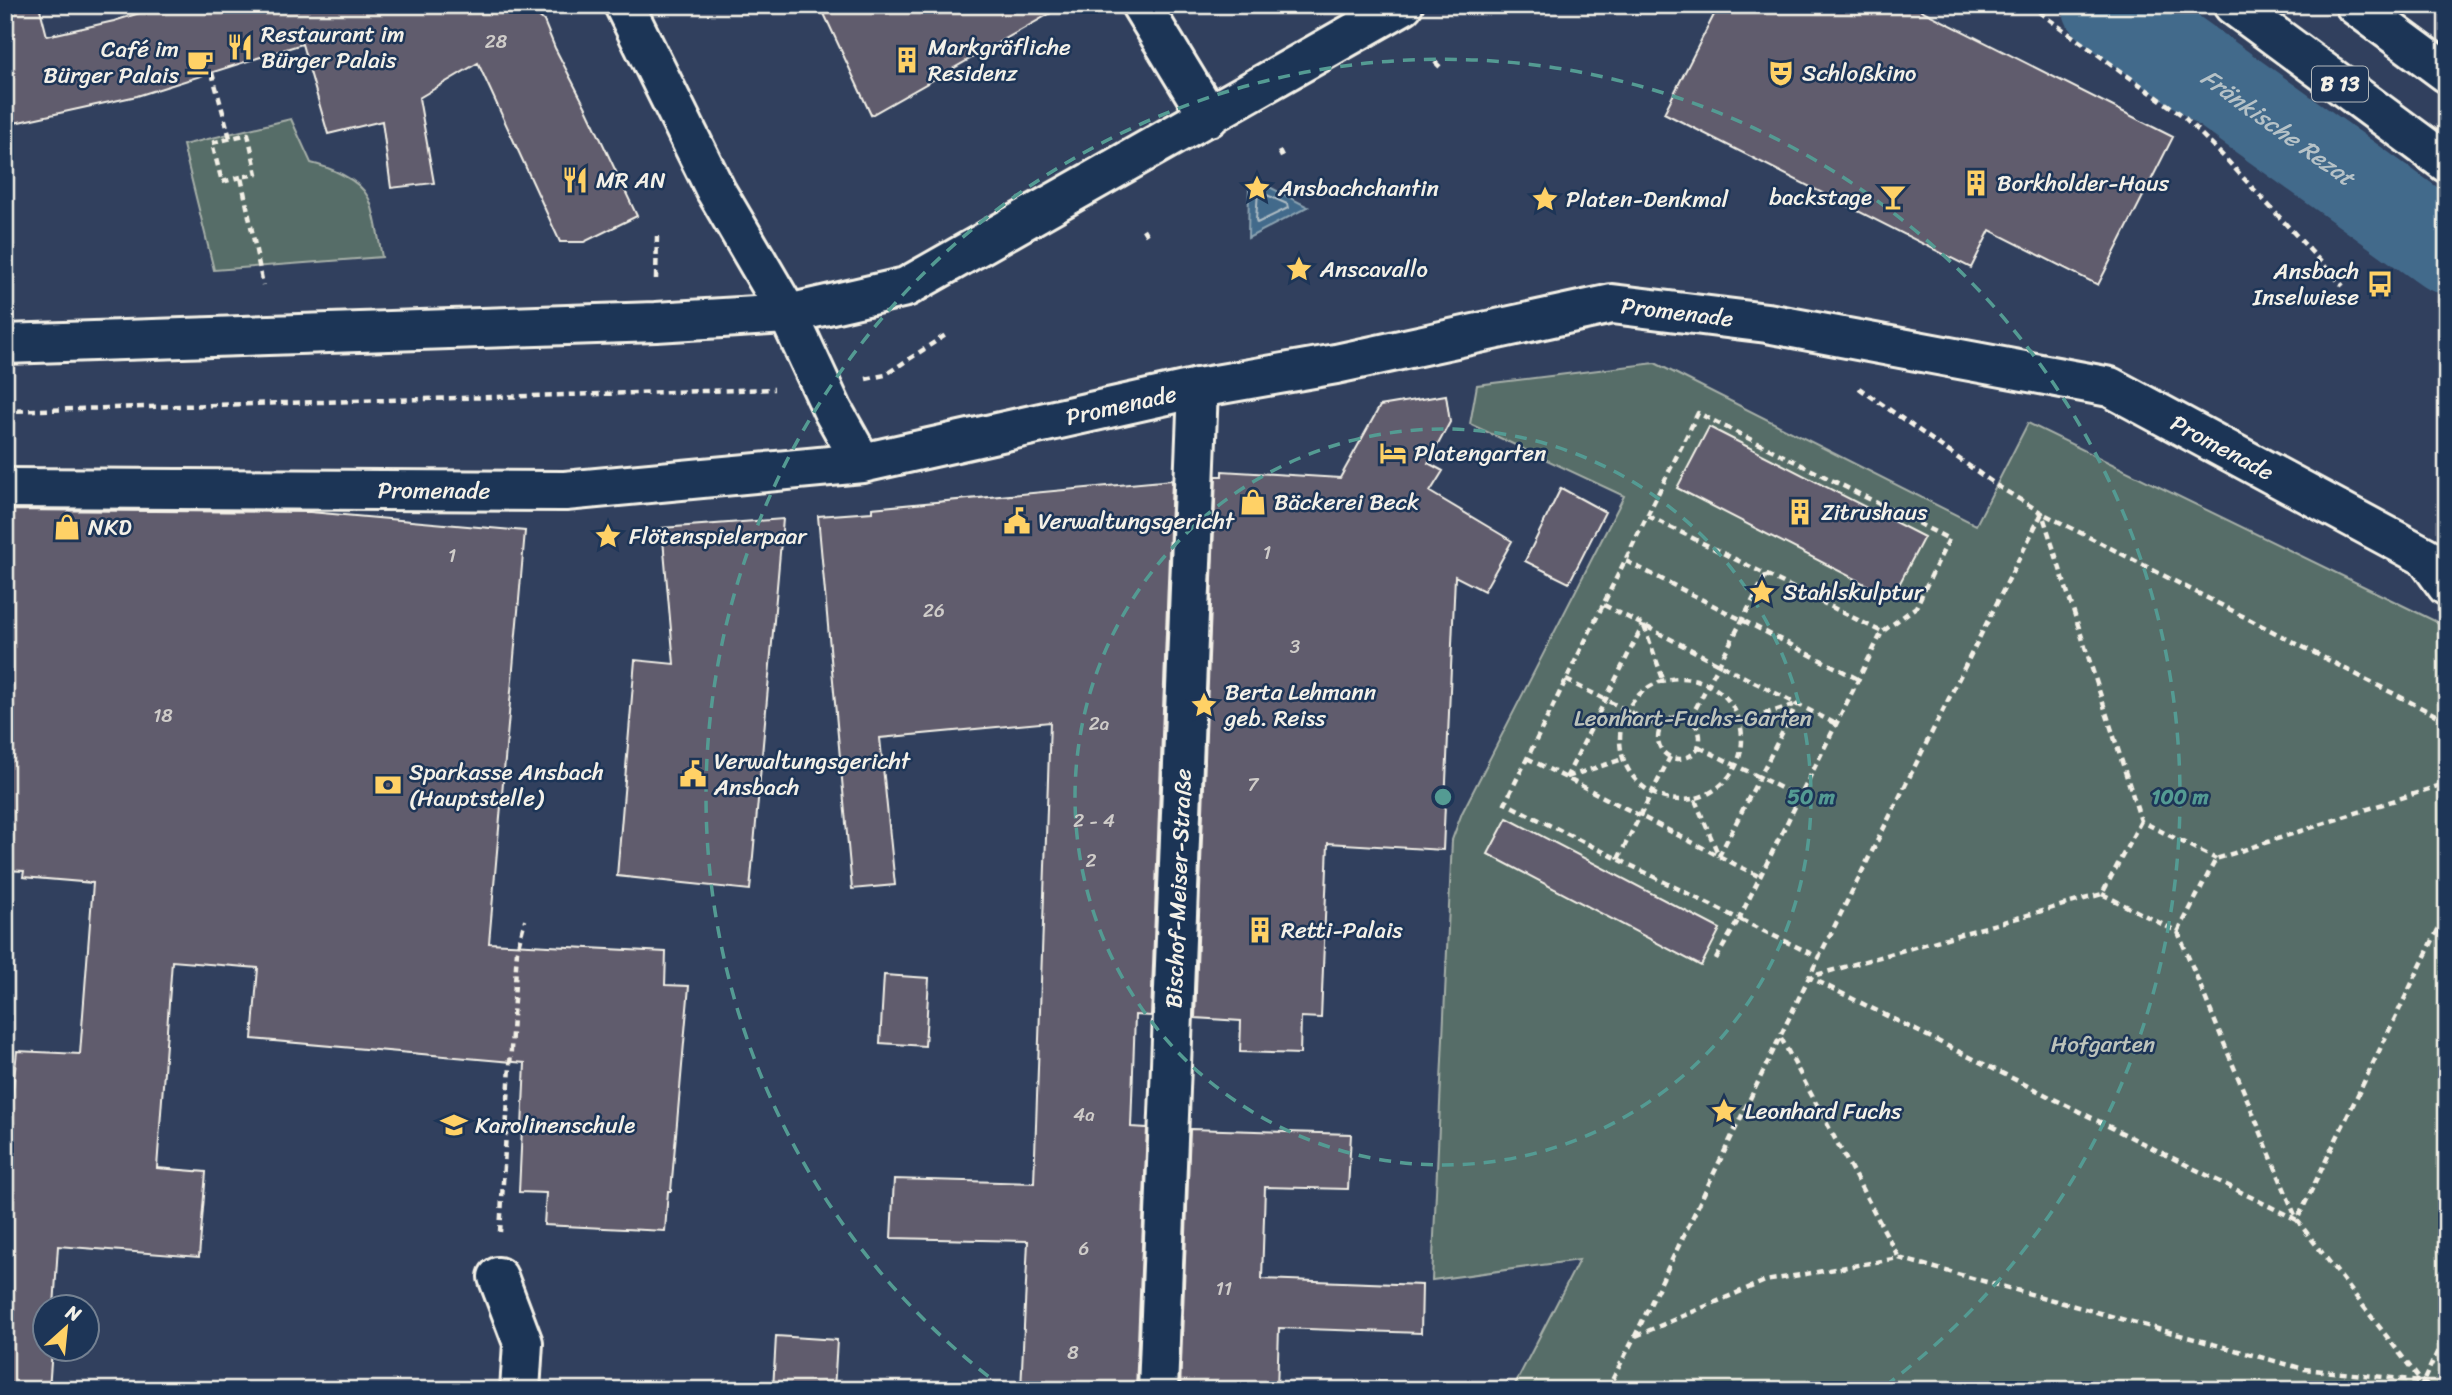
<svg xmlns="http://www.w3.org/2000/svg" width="2452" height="1395" font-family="Sriracha,sans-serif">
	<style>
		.green { fill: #576d68; stroke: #a6afa8; stroke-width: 2 }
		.water { fill: #436b8b; stroke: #8aa1b0; stroke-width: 2 }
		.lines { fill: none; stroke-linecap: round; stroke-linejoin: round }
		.shore { stroke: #adbbc3; stroke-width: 2 }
		.river { stroke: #436b8b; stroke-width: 89 }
		.building { fill: #605b6d; stroke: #f4f1e8; stroke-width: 2 }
		.minor-casing { stroke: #f4f1e8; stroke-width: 44 }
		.major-casing { stroke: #f4f1e8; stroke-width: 44 }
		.path { stroke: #f4f1e8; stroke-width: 4.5; stroke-dasharray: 7 5; stroke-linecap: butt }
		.minor { stroke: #1d3557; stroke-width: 38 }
		.major { stroke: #1d3557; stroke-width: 38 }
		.ring { fill: none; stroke: #549b93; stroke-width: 3.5; stroke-dasharray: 12 9 }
		.labels { text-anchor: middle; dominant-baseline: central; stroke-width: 5; stroke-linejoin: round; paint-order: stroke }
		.number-label { font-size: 19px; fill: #cfccc9 }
		.shield { fill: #1d3557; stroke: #b4b9bc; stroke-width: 2 }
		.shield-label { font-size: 21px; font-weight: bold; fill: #f4f1e8 }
		.poi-label { font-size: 23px; fill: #f4f1e8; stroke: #1d3557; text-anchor: start }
		.street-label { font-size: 23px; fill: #f4f1e8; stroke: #1d3557 }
		.park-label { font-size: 23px; fill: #bdc3bb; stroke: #1d3557 }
		.water-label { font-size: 24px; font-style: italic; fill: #b6c2c7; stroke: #1d3557 }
		.centre { fill: #549b93; stroke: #1d3557; stroke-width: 3.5 }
		.ring-label { font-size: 21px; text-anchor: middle; font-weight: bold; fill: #549b93; stroke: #1d3557; stroke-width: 5; stroke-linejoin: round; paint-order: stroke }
	</style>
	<rect width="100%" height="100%" fill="#31405e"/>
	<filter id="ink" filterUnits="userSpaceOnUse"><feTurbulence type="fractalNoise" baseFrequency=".0143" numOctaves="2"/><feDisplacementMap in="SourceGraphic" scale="14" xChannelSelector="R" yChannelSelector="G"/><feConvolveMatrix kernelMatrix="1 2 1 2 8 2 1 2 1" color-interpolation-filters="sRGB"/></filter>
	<g filter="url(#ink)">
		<path class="green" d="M291 119 311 163C328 167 359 179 368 197 375 209 379 243 382 257L214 270 183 145Z
			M1655 363 1976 525 2028 423 2447 627V1390H1512L1579 1260 1432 1280 1452 840 1462 813 1624 496 1470 424 1477 385Z"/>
		<path class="water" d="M1258 181 1308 207 1248 238 1249 186Z"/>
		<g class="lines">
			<path class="shore" d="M1258 191 1287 204 1288 208 1257 223 1256 220Z"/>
			<path class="river" id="s1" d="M2107 5 2447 249"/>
		</g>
		<path class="building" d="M5 5H39L47 36 114 21 165 5H526L544 21 555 48 586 108 637 216 584 242H560L478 63 419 98 434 183 391 188 382 121 328 134 302 44 137 96 5 125Z
			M820 5H1065L871 115Z
			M1719 5H1911L2173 137 2098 285 1990 230 1971 268 1664 113Z
			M1446 395 1450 422 1428 463 1443 471 1430 492 1512 541 1484 591 1455 576 1443 850 1328 843 1321 1018 1301 1017 1300 1054 1240 1052 1241 1021 1195 1018 1216 476H1222V471L1340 478 1380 406Z
			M1709 427 1924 537 1892 598 1677 488Z
			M1172 480 1151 1016 1135 1015 1131 1127 1147 1128 1136 1390H1021L1028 1241 891 1238 894 1179 1034 1183 1050 722 880 738 895 885 852 889 818 516 872 512V508Z
			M1561 488 1605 512 1569 583 1525 561Z
			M5 510 310 512 525 531 489 943 666 952 665 985 689 986 671 1191H668L665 1231 544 1225 546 1193 519 1192 525 1063 252 1039 258 968 172 961 157 1168 206 1172 199 1257 58 1246 54 1307H46V1349H52L49 1390H5V1165L17 1051 80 1054 93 883 23 877 24 871 5 870Z
			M783 519 750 890 617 876 635 660 674 664 662 528Z
			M1507 818 1720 929 1701 966 1488 854Z
			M884 975 929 978 925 1046 880 1043Z
			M1190 1129 1351 1134 1348 1189 1265 1187 1262 1279 1422 1285 1421 1333 1279 1328 1277 1390H1180Z
			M776 1336 837 1340 834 1390H773Z"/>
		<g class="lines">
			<g class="minor-casing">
				<g id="minor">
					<path id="s2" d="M624 5 716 191 788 314 833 411 862 463 1198 388 1336 364 1612 304 1767 323 2110 387 2426 557 2447 586"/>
					<path d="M1141 5 1209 117"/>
					<path d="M5 344 656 322 788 314 906 287 1403 5"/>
					<path id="s3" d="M5 488 565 491 862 463"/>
					<path d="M498 1277 523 1343 520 1390"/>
					<path id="s4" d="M1158 1390 1198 388"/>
				</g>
			</g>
			<g class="major-casing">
				<path id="major" d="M2233 5 2447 163
					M2355 5 2447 73"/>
			</g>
			<path class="path" d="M2029 5 2182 115 2225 158 2343 286
				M1435 62 1440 67
				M212 73 230 138
				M1279 151 1283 159
				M241 177 222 182 212 143 248 134 257 174 241 177 263 285
				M1143 229 1148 237
				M656 279 657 236
				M866 379 885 375 947 334
				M1859 388 1996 485 2042 513 2141 821 2216 859
				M5 411 774 389
				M1648 516 1882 632 1739 919 1505 803 1698 413 1949 539 1916 607 1882 632
				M1626 561 1858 679
				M1604 605 1836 724
				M1644 626 1663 679
				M1620 739a61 61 0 1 1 122 0a61 61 0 1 1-122 0Z
				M1566 680 1660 727
				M1658 738a21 21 0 1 1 42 0a21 21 0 1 1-42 0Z
				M1690 719 1766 575
				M1741 721 1797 704
				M2447 721 2042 513 1809 977 2297 1220 2447 911
				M1699 747 1799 797
				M1527 758 1760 877
				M1567 777 1623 759
				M1566 778 1643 625
				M1695 800 1719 856
				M1719 856 1797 704
				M1618 859 1670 757
				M2102 894 2178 932 2297 1220 2421 1381 2438 1390
				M2178 932 2216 859 2447 783
				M1716 959 1739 919 1818 957
				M1781 1038 1899 1258
				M500 1232 517 950 525 920
				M1636 1336 1765 1281 1899 1258 2304 1369 2421 1381
				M1607 1390 1635 1336 1809 977 2102 894 2141 821
				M2419 1390 2447 1332"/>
			<use href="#minor" class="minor"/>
			<use href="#major" class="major"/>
		</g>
	</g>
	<g class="ring">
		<circle cx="1443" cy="797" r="368"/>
		<path d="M1005 1389A737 737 0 1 1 1881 1389"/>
	</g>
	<defs>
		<g id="restaurant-bare" transform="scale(2.1)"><path d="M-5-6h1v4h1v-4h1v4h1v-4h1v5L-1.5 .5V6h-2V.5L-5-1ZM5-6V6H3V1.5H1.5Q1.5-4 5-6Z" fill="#ffd166" stroke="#1d3557" stroke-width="2.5" paint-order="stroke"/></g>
		<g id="building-bare" transform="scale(2.1)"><path d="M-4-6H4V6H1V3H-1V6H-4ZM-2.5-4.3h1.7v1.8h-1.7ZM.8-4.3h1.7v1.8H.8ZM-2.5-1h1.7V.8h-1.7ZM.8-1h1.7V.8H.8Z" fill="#ffd166" stroke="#1d3557" stroke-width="2.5" paint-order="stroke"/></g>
		<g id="cafe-bare" transform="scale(2.1)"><path d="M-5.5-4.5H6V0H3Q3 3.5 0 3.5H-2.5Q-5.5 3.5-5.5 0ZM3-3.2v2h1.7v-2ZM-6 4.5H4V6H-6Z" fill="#ffd166" stroke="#1d3557" stroke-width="2.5" paint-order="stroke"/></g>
		<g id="theatre-bare" transform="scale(2.1)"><path d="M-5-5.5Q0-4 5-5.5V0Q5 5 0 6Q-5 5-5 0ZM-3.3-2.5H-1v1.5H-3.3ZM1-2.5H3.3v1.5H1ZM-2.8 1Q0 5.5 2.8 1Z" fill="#ffd166" stroke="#1d3557" stroke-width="2.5" paint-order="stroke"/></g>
		<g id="sight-bare" transform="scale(2.1)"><path d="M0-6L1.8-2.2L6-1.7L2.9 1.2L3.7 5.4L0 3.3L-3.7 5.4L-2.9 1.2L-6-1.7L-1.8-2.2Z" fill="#ffd166" stroke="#1d3557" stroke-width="2.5" paint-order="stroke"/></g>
		<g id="bar-bare" transform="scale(2.1)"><path d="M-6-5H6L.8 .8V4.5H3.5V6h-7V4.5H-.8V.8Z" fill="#ffd166" stroke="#1d3557" stroke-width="2.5" paint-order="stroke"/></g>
		<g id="bus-bare" transform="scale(2.1)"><path d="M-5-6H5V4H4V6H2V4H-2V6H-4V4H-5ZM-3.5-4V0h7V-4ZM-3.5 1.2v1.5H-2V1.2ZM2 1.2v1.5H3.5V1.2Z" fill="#ffd166" stroke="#1d3557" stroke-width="2.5" paint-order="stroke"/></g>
		<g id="hotel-bare" transform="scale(2.1)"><path d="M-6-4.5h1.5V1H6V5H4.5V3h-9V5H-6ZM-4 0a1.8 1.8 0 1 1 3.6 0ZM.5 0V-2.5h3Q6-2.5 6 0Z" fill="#ffd166" stroke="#1d3557" stroke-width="2.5" paint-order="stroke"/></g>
		<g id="shop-bare" transform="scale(2.1)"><path d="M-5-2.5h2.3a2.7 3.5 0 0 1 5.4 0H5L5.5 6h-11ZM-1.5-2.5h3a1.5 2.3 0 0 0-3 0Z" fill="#ffd166" stroke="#1d3557" stroke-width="2.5" paint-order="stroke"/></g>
		<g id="civic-bare" transform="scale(2.1)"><path d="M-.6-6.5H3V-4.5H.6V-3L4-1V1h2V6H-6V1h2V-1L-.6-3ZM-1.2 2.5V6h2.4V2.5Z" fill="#ffd166" stroke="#1d3557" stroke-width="2.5" paint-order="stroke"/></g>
		<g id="bank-bare" transform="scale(2.1)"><path d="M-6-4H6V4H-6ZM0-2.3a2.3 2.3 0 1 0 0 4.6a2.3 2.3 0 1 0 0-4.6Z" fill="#ffd166" stroke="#1d3557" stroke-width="2.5" paint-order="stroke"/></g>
		<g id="school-bare" transform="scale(2.1)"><path d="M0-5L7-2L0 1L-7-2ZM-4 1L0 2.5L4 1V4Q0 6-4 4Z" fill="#ffd166" stroke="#1d3557" stroke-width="2.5" paint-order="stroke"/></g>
	</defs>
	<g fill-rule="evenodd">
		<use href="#restaurant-bare" x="240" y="47"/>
		<use href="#building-bare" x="907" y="60"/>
		<use href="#cafe-bare" x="200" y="62"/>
		<use href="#theatre-bare" x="1781" y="73"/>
		<use href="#restaurant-bare" x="575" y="180"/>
		<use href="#building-bare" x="1976" y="183"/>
		<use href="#sight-bare" x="1257" y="188"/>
		<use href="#bar-bare" x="1893" y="197"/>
		<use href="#sight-bare" x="1545" y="199"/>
		<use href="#sight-bare" x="1299" y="269"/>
		<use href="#bus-bare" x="2380" y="284"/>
		<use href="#hotel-bare" x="1393" y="453"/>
		<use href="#shop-bare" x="1253" y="502"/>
		<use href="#building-bare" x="1800" y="512"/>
		<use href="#civic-bare" x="1017" y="521"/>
		<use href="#shop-bare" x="67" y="527"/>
		<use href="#sight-bare" x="608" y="536"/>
		<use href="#sight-bare" x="1762" y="592"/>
		<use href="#sight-bare" x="1204" y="705"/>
		<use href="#civic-bare" x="693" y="774"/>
		<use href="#bank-bare" x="388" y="785"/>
		<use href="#building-bare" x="1260" y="930"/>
		<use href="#sight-bare" x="1724" y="1111"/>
		<use href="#school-bare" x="454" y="1125"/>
	</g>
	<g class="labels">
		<g class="number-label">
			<text x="496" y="41">28</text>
			<text x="1267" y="552">1</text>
			<text x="452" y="555">1</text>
			<text x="934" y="610">26</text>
			<text x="1295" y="646">3</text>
			<text x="163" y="715">18</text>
			<text x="1099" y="723">2a</text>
			<text x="1253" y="784">7</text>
			<text x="1094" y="820">2 - 4</text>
			<text x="1091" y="860">2</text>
			<text x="1084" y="1114">4a</text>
			<text x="1084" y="1248">6</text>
			<text x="1224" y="1288">11</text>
			<text x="1073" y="1352">8</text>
		</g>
		<rect class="shield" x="2312" y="66.5" width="56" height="35" rx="5"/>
		<g class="shield-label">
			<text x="2340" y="84">B 13</text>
		</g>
		<g class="poi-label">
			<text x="261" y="34">Restaurant im<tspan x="261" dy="26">Bürger Palais</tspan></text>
			<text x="928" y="47">Markgräfliche<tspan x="928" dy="26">Residenz</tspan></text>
			<text x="179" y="49" text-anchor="end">Café im<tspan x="179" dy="26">Bürger Palais</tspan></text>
			<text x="1802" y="73">Schloßkino</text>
			<text x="596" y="180">MR AN</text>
			<text x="1997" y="183">Borkholder-Haus</text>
			<text x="1278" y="188">Ansbachchantin</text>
			<text x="1872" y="197" text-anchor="end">backstage</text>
			<text x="1566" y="199">Platen-Denkmal</text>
			<text x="1320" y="269">Anscavallo</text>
			<text x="2359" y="271" text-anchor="end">Ansbach<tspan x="2359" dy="26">Inselwiese</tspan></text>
			<text x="1414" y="453">Platengarten</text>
			<text x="1274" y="502">Bäckerei Beck</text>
			<text x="1821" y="512">Zitrushaus</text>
			<text x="1038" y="521">Verwaltungsgericht</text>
			<text x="88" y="527">NKD</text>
			<text x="629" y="536">Flötenspielerpaar</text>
			<text x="1783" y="592">Stahlskulptur</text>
			<text x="1225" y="692">Berta Lehmann<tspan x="1225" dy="26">geb. Reiss</tspan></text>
			<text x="714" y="761">Verwaltungsgericht<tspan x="714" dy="26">Ansbach</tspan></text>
			<text x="409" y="772">Sparkasse Ansbach<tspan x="409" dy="26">(Hauptstelle)</tspan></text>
			<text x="1281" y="930">Retti-Palais</text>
			<text x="1745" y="1111">Leonhard Fuchs</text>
			<text x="475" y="1125">Karolinenschule</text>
		</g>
		<g class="street-label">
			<text stroke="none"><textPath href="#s2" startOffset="1349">Promenade</textPath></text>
			<text stroke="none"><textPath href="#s2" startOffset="782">Promenade</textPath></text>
			<text stroke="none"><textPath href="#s2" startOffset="1916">Promenade</textPath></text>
			<text stroke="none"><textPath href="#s3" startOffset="429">Promenade</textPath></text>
			<text stroke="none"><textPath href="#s4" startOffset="502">Bischof-Meiser-Straße</textPath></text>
		</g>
		<g class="park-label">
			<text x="1693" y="718">Leonhart-Fuchs-Garten</text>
			<text x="2103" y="1044">Hofgarten</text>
		</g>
		<g class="water-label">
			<text stroke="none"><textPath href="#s1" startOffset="210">Fränkische Rezat</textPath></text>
		</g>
	</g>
	<circle cx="1443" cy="797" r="10" class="centre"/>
	<g class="ring-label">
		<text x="1811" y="804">50 m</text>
		<text x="2180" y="804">100 m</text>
	</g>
	<rect width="2452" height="1395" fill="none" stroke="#1d3557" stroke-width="28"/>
	<rect x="14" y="14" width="2424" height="1367" fill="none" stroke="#f4f1e8" stroke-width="2.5" filter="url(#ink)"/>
	<g transform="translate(66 1328) rotate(27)"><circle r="33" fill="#1d3557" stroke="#738091" stroke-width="2"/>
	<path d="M0-5L12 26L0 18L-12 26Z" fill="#ffd166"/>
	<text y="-10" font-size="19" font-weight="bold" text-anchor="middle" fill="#f4f1e8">N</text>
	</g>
</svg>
